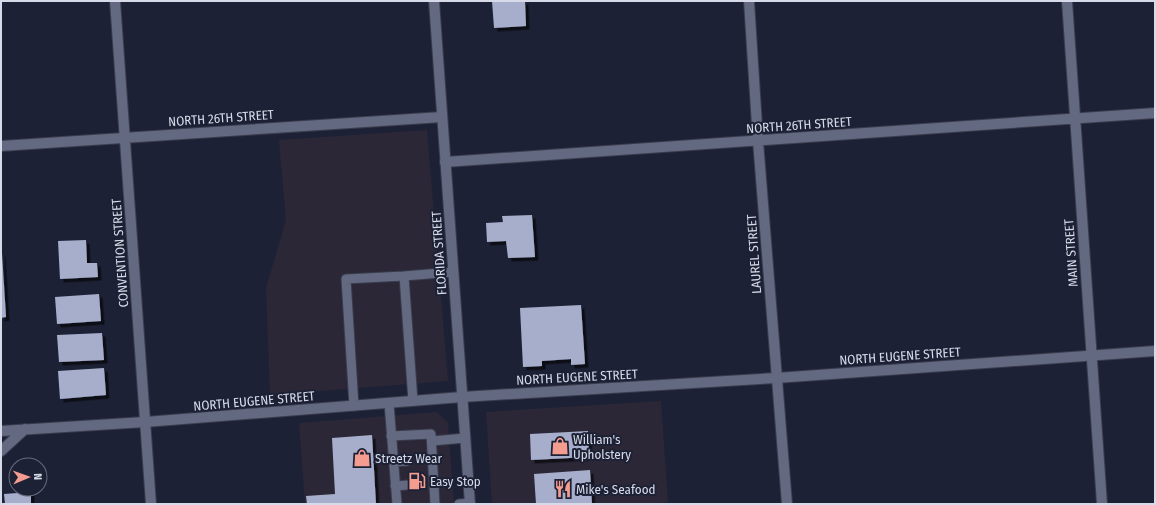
<svg xmlns="http://www.w3.org/2000/svg" width="1156" height="505" font-family="'Fira Sans Condensed',sans-serif">
	<style>
		.commercial { fill: #2b2737 }
		.building { fill: #a6aecb; filter: url(#shadow) }
		.lines { fill: none; stroke-linecap: round; stroke-linejoin: round }
		.service-casing { stroke: #393c4d; stroke-width: 11 }
		.minor-casing { stroke: #393c4d; stroke-width: 12 }
		.tertiary-casing { stroke: #393c4d; stroke-width: 12 }
		.secondary-casing { stroke: #393c4d; stroke-width: 12 }
		.service { stroke: #636980; stroke-width: 9 }
		.minor { stroke: #636980; stroke-width: 10 }
		.tertiary { stroke: #636980; stroke-width: 10 }
		.secondary { stroke: #636980; stroke-width: 10 }
		.labels { text-anchor: middle; dominant-baseline: central; stroke-width: 4; stroke-linejoin: round; paint-order: stroke }
		.street-label { font-size: 13px; fill: #d7dbe9; stroke: #1d2135 }
		.poi-label { font-size: 13px; fill: #d7dbe9; stroke: #1d2135; text-anchor: start }
	</style>
	<defs>
		<filter id="shadow"><feDropShadow dx="3.5" dy="3.5" stdDeviation="0" flood-color="#0009"/></filter>
	</defs>
	<rect width="100%" height="100%" fill="#1d2135"/>
	<path class="commercial" d="M427 130 448 381 270 395 266 288 286 220 279 140Z
		M661 401 668 502 652 504H492L486 412Z
		M437 412 448 423 454 504H305L299 423Z"/>
	<path class="building" d="M492 1H525L526 26 494 28Z
		M532 215 535 257 508 258 506 241 487 242 486 223 503 222 502 216Z
		M86 240 87 263H97L98 277 60 279 58 241Z
		M1 253H2L6 317 1 318Z
		M99 294 101 321 57 324 55 297Z
		M581 305 585 364 571 365V359L542 361V366L523 367 520 308Z
		M102 333 104 360 59 362 57 335Z
		M104 368 106 395 60 399 58 371Z
		M588 431 589 457 531 460 530 434Z
		M372 435 376 504H307L306 496 335 494 332 438Z
		M590 470 592 504H536L534 474Z
		M31 492V504H5L4 494Z"/>
	<g class="lines">
		<g class="service-casing">
			<path id="service" d="M404 276 453 272
				M389 403 397 504
				M354 406 346 279 404 276 413 401
				M391 436 431 434 435 504
				M432 441 465 438
				M393 462 407 461
				M395 486 408 485
				M459 504 470 503"/>
		</g>
		<g class="minor-casing">
			<path id="minor" d="M115 1 151 504
				M749 1 758 141 787 504
				M1067 1 1102 504
				M1 146 442 117
				M445 162 1155 113"/>
		</g>
		<g class="tertiary-casing">
			<path id="tertiary" d="M1 431 145 422 462 397 776 378 1155 351
				M1 451 25 429"/>
		</g>
		<g class="secondary-casing">
			<path id="secondary" d="M434 1 470 504"/>
		</g>
		<use href="#service" class="service"/>
		<use href="#minor" class="minor"/>
		<use href="#tertiary" class="tertiary"/>
		<use href="#secondary" class="secondary"/>
	</g>
	<defs>
		<g id="shop-bare" transform="scale(1.38)"><path d="M-5-2.5h2.3a2.7 3.5 0 0 1 5.4 0H5L5.5 6h-11ZM-1.5-2.5h3a1.5 2.3 0 0 0-3 0Z" fill="#f59c90" stroke="#1d2135" stroke-width="2.5" paint-order="stroke"/></g>
		<g id="fuel-bare" transform="scale(1.38)"><path d="M-5.5-6h7V0h2V4h1.3V-2.5L3-4.5l.8-.8L6-3V5H2.5V1h-1V6h-7ZM-4.2-4.7v3.2H.2V-4.7Z" fill="#f59c90" stroke="#1d2135" stroke-width="2.5" paint-order="stroke"/></g>
		<g id="restaurant-bare" transform="scale(1.38)"><path d="M-5-6h1v4h1v-4h1v4h1v-4h1v5L-1.5 .5V6h-2V.5L-5-1ZM5-6V6H3V1.5H1.5Q1.5-4 5-6Z" fill="#f59c90" stroke="#1d2135" stroke-width="2.5" paint-order="stroke"/></g>
	</defs>
	<g fill-rule="evenodd">
		<use href="#shop-bare" x="560" y="446"/>
		<use href="#shop-bare" x="362" y="458"/>
		<use href="#fuel-bare" x="417" y="481"/>
		<use href="#restaurant-bare" x="563" y="489"/>
	</g>
	<g class="labels">
		<g class="street-label">
			<text transform="translate(221 118) rotate(-4)">NORTH 26TH STREET</text>
			<text transform="translate(799 125) rotate(-4)">NORTH 26TH STREET</text>
			<text transform="translate(120 253) rotate(-94)">CONVENTION STREET</text>
			<text transform="translate(439 253) rotate(-94)">FLORIDA STREET</text>
			<text transform="translate(1071 253) rotate(-94)">MAIN STREET</text>
			<text transform="translate(754 254) rotate(-94)">LAUREL STREET</text>
			<text transform="translate(900 356) rotate(-4)">NORTH EUGENE STREET</text>
			<text transform="translate(577 377) rotate(-3)">NORTH EUGENE STREET</text>
			<text transform="translate(254 401) rotate(-5)">NORTH EUGENE STREET</text>
		</g>
		<g class="poi-label">
			<text x="573" y="439">William's<tspan x="573" dy="15">Upholstery</tspan></text>
			<text x="375" y="458">Streetz Wear</text>
			<text x="430" y="481">Easy Stop</text>
			<text x="576" y="489">Mike's Seafood</text>
		</g>
	</g>
	<rect width="1156" height="505" fill="none" stroke="#d7dbe9" stroke-width="4"/>
	<g transform="translate(28 477) rotate(88)"><circle r="19" fill="#1d2135" stroke="#676b7d"/>
	<path d="M0-3L7 15L0 10L-7 15Z" fill="#f59c90"/>
	<text y="-6" font-size="11" font-weight="bold" text-anchor="middle" fill="#d7dbe9">N</text>
	</g>
</svg>
